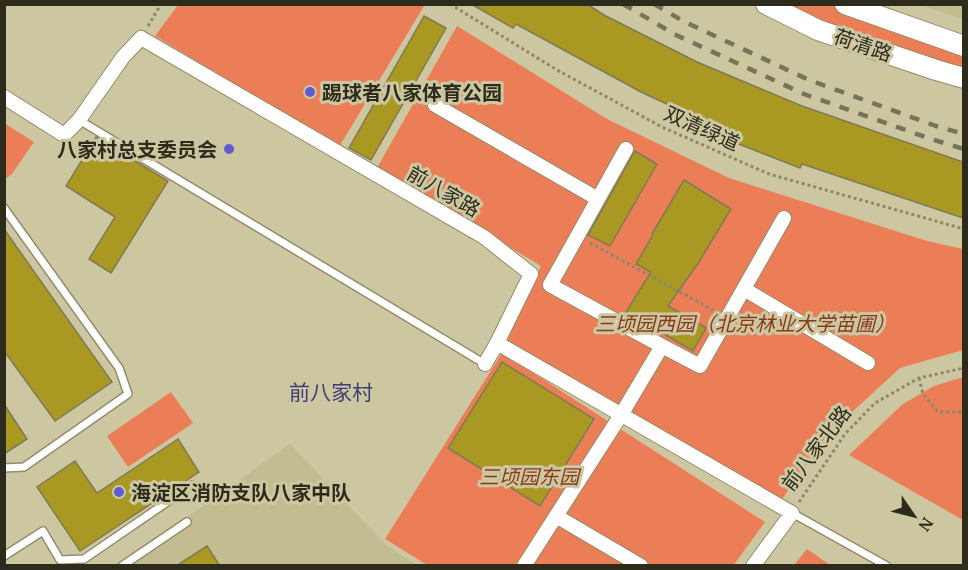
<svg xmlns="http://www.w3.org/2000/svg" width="968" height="570" font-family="'PT Serif','Noto Sans SC',serif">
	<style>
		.built { fill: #c3bc90 }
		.green { fill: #ec7e57 }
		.building { fill: #a99822; stroke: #807a57; stroke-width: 1.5 }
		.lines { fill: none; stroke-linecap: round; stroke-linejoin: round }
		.lane-casing { stroke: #938d6a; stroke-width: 10 }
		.street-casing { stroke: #938d6a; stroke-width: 16 }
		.secondary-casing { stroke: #938d6a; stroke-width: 22 }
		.path { stroke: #8b886b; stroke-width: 3; stroke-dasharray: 3 3; stroke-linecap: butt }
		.lane { stroke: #fff; stroke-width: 7 }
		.street { stroke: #fff; stroke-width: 14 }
		.secondary { stroke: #fff; stroke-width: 20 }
		.rail { stroke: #77745a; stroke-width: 4.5; stroke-dasharray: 10 10; stroke-linecap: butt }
		.poi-dot { fill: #5f5bd3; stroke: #ccc7a1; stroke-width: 2 }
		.labels { text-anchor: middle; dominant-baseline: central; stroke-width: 6; stroke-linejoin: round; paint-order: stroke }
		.street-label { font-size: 20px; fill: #2d2b1c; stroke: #ccc7a1 }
		.poi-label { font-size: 20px; font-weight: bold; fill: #2d2b1c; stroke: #ccc7a1; text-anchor: start }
		.park-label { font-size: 20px; font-style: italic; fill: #883a1c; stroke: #ccc7a1 }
		.neighbourhood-label { font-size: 21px; fill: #3b3c78; stroke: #ccc7a1 }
	</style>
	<rect width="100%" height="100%" fill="#ccc7a1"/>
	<path class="built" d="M920 5H963V19Z
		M290 444 387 546 417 565 118 566Z"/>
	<path class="green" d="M422 4 424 6 339 147 155 36 178 5Z
		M783 5H831L963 48V69L941 63 808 16Z
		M457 26 607 119 729 178 927 241 963 249V350L900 368 827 435 782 499 504 339 541 266 377 168Z
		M4 123 34 142 12 174 5 179Z
		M502 353 765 522 733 566 427 565 385 539Z
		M963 377H964L963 520 849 455 903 404 934 386Z
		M171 392 193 423 128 467 107 436Z
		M807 549 830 565H794Z"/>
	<path class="building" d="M471 4H587L604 15 697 62 802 106 963 162V218L802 164 800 168 731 141 734 135 641 92 516 24 513 28Z
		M424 16 446 28 371 160 349 148Z
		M96 137 168 181 111 273 89 259 115 217 66 186Z
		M635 151 657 164 610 246 588 235Z
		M684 180 731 209 699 262 668 306 706 328 693 351 626 312 651 272 636 264 653 235 652 234Z
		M4 229 112 382 55 421 4 351Z
		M502 362 594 419 540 506 448 448Z
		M4 404 27 439 4 454Z
		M178 439 199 472 80 551 37 487 75 461 97 493Z
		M207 546 220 566H176Z"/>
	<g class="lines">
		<g class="lane-casing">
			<path id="lane" d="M79 120 485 364
				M4 208 119 368 128 394 24 467 4 468
				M792 513 887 566
				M4 556 43 531 60 560 84 559 192 485
				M122 566 187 522"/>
		</g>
		<g class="street-casing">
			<path id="street" d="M4 97 64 135 79 120 123 57 141 38 484 237 531 274 497 343 792 513 753 566
				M435 105 598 199
				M626 149 550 285 662 346 621 415 556 516 641 566
				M744 289 868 363
				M662 346 700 366 784 218
				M485 364 497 343
				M524 566 556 516"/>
		</g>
		<g class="secondary-casing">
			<path id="secondary" d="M766 4 818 30 936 70 964 78
				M845 4 964 46"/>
		</g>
		<path class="path" d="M450 4 557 70 662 127 769 174 964 229
			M148 26 161 4
			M590 243 713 310
			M919 378 923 394 938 412H964
			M799 502 845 434 875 403 919 378 964 368"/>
		<use href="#lane" class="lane"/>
		<use href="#street" class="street"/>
		<use href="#secondary" class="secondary"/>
		<path class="rail" d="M623 4 676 35 804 94 931 139 964 149
			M654 4 683 21 809 80 936 126 964 134"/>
	</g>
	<g class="poi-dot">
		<circle cx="310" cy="92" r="6"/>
		<circle cx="229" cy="149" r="6"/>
		<circle cx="119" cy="492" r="6"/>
	</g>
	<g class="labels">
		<g class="street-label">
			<text transform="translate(863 45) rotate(19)">荷清路</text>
			<text transform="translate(702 128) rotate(24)">双清绿道</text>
			<text transform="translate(444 191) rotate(30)">前八家路</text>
			<text transform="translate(816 448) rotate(-53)">前八家北路</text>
		</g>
		<g class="poi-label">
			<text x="322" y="92">踢球者八家体育公园</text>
			<text x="217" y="149" text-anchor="end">八家村总支委员会</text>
			<text x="131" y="492">海淀区消防支队八家中队</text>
		</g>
		<g class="park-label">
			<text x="745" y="323">三顷园西园（北京林业大学苗圃）</text>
			<text x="529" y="476">三顷园东园</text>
		</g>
		<g class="neighbourhood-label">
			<text x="331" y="392">前八家村</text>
		</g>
	</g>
	<rect width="968" height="570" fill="none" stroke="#2d2b1c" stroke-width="12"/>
	<g transform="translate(914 516) rotate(125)" stroke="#ccc7a1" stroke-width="4.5" paint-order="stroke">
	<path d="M0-4.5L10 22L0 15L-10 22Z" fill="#2d2b1c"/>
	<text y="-9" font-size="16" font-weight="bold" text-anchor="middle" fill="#2d2b1c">N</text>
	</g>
</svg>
